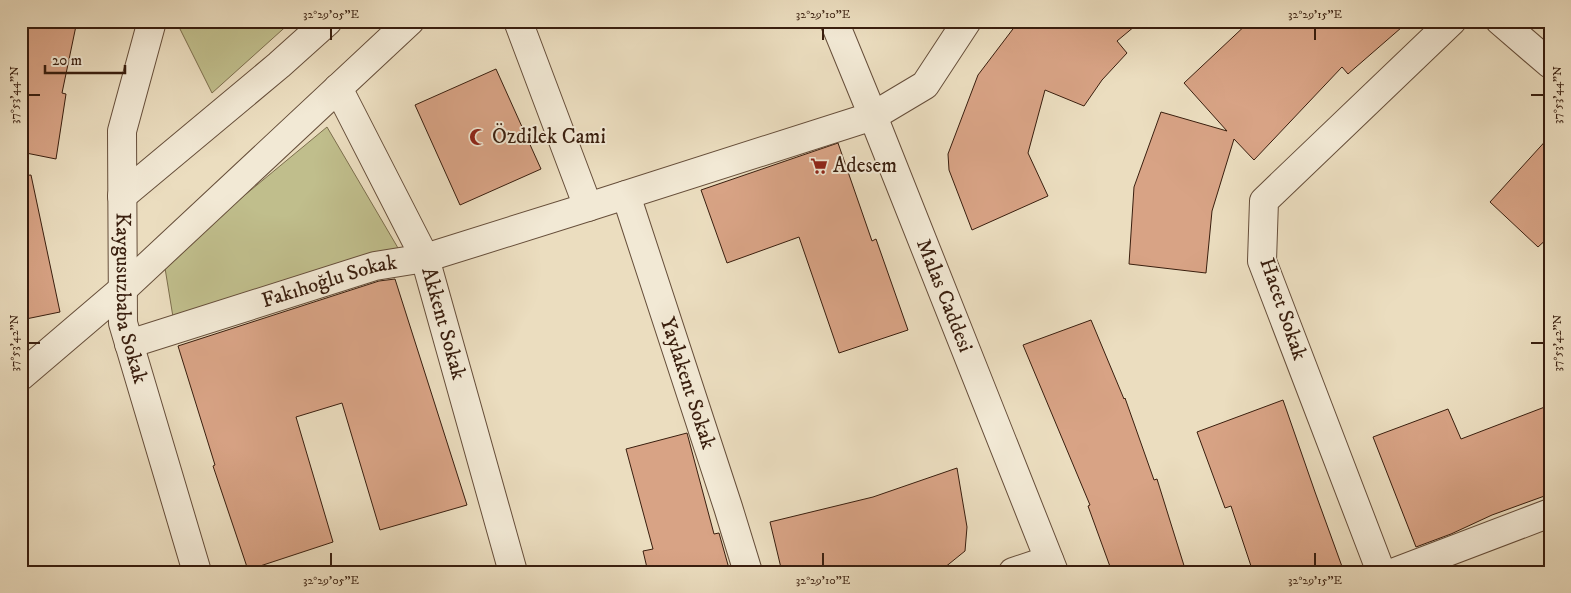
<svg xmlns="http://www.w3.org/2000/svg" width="1571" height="593" font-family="'IM FELL DW Pica',serif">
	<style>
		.green { fill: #c0be8c; stroke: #7c6e4d }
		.building { fill: #d8a385; stroke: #391e0e }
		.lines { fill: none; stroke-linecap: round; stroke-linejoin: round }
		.minor-casing { stroke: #664e3a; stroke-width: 30 }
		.tertiary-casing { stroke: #664e3a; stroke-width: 30 }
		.minor { stroke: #f2e9d5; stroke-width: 28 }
		.tertiary { stroke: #f2e9d5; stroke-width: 28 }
		.ticks { fill: none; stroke: #391e0e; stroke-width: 2 }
		.labels { text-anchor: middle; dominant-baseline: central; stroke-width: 4; stroke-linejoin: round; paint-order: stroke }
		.poi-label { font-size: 21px; fill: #391e0e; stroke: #f2e9d5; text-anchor: start }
		.street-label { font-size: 21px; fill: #391e0e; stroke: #f2e9d5 }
		.neatline { fill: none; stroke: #391e0e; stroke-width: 2 }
		.ticks-label { font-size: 12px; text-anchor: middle; fill: #391e0e }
	</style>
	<rect width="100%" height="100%" fill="#ebddbf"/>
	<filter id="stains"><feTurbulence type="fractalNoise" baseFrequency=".004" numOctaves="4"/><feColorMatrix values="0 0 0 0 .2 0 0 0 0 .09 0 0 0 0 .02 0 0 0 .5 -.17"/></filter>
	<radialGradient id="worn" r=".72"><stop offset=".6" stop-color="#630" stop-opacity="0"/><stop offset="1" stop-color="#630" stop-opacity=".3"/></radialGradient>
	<path class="green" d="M176 21H292L212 93Z
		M327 127 398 248 173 317 164 262Z"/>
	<path class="building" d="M21 21H77L62 93 66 94 56 159 21 152Z
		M1019 21H1141L1117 41 1127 53 1102 80 1084 106 1045 90 1028 153 1048 196 972 230 949 170 948 154 978 75Z
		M1250 21H1409L1348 74 1342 67 1254 160 1234 139 1212 211 1206 273 1129 264 1134 187 1161 112 1227 131 1184 83Z
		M496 69 541 169 460 205 415 105Z
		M1550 136V236L1538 247 1490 202Z
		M838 143 872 241 876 239 908 330 839 353 799 237 727 263 701 190Z
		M31 175 60 312 21 320V176Z
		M395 279 467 505 380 530 342 403 296 417 333 542 248 570 213 466 215 465 178 346 379 281Z
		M1091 320 1124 399 1125 398 1154 480 1157 479 1186 572H1112L1088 506 1090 505 1023 345Z
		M1283 400 1315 492 1344 572H1253L1231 506 1225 508 1197 432Z
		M1550 405V494L1492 515 1451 534 1416 547 1373 437 1448 409 1461 439Z
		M687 433 714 534 719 533 730 572H648L643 551 653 549 626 449Z
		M957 468 967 527 965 551 944 568 936 572H782L770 522 873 497Z"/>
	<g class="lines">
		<g class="minor-casing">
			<g id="minor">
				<path id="s1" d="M152 21 122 131 123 323 197 572"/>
				<path d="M518 21 588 207 873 116 925 85 967 21"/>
				<path d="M1500 21 1550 64"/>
				<path id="s2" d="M338 88 425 258 513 572"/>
				<path id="s3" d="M626 195 728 507 748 572"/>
				<path d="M122 196 279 65 328 21"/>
				<path id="s4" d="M129 344 375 266 425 258 588 207"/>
				<path d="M21 376 123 289 410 21"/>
				<path d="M1013 572 1049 560"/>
				<path d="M1381 572 1262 261 1264 201 1452 21"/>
				<path d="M1395 572 1550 513"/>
			</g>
		</g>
		<g class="tertiary-casing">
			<g id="tertiary">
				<path id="s5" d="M834 21 873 116 1054 572"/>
			</g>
		</g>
		<use href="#minor" class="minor"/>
		<use href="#tertiary" class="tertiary"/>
	</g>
	<path class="ticks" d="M331 28V40M823 28V40M1315 28V40M28 95H40M1531 95H1544M28 343H40M1531 343H1544M331 553V566M823 553V566M1315 553V566"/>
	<defs>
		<g id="mosque-bare" transform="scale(1.35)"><path d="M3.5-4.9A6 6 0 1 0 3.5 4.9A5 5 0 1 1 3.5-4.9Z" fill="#8f2418" stroke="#f2e9d5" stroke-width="2.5" paint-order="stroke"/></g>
		<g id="supermarket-bare" transform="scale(1.35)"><path d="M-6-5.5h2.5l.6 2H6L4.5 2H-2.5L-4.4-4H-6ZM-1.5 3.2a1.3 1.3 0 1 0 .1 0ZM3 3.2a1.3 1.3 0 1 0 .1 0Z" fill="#8f2418" stroke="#f2e9d5" stroke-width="2.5" paint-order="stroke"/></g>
	</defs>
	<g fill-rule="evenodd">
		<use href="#mosque-bare" x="478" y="137"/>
		<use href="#supermarket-bare" x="819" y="166"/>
	</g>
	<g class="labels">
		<g class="poi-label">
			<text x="492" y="137">Özdilek Cami</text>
			<text x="833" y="166">Adesem</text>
		</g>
		<g class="street-label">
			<text stroke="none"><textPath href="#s4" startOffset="210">Fakıhoğlu Sokak</textPath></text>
			<text stroke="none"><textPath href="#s5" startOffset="296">Malas Caddesi</textPath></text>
			<text stroke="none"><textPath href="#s1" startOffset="282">Kaygusuzbaba Sokak</textPath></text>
			<text transform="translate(1283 309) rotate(71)">Hacet Sokak</text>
			<text stroke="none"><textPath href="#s2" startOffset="259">Akkent Sokak</textPath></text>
			<text stroke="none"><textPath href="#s3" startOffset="198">Yaylakent Sokak</textPath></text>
		</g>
	</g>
	<rect width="1571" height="593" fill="none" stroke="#ebddbf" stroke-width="55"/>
	<path d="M45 65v8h80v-8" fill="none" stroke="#391e0e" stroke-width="2.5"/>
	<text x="52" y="65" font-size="15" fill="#391e0e" stroke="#f2e9d5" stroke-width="4" paint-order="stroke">20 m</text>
	<rect x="28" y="28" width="1516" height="538" class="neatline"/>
	<g class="ticks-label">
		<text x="331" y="18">32°29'05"E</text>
		<text x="823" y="18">32°29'10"E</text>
		<text x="1315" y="18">32°29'15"E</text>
		<text transform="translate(14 95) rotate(-90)" y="4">37°53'44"N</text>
		<text transform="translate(1557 95) rotate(-90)" y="4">37°53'44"N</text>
		<text transform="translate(14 343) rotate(-90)" y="4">37°53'42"N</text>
		<text transform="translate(1557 343) rotate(-90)" y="4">37°53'42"N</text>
		<text x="331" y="584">32°29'05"E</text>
		<text x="823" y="584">32°29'10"E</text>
		<text x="1315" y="584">32°29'15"E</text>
	</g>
	<rect width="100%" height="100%" filter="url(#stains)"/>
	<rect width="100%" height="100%" fill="url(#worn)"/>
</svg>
